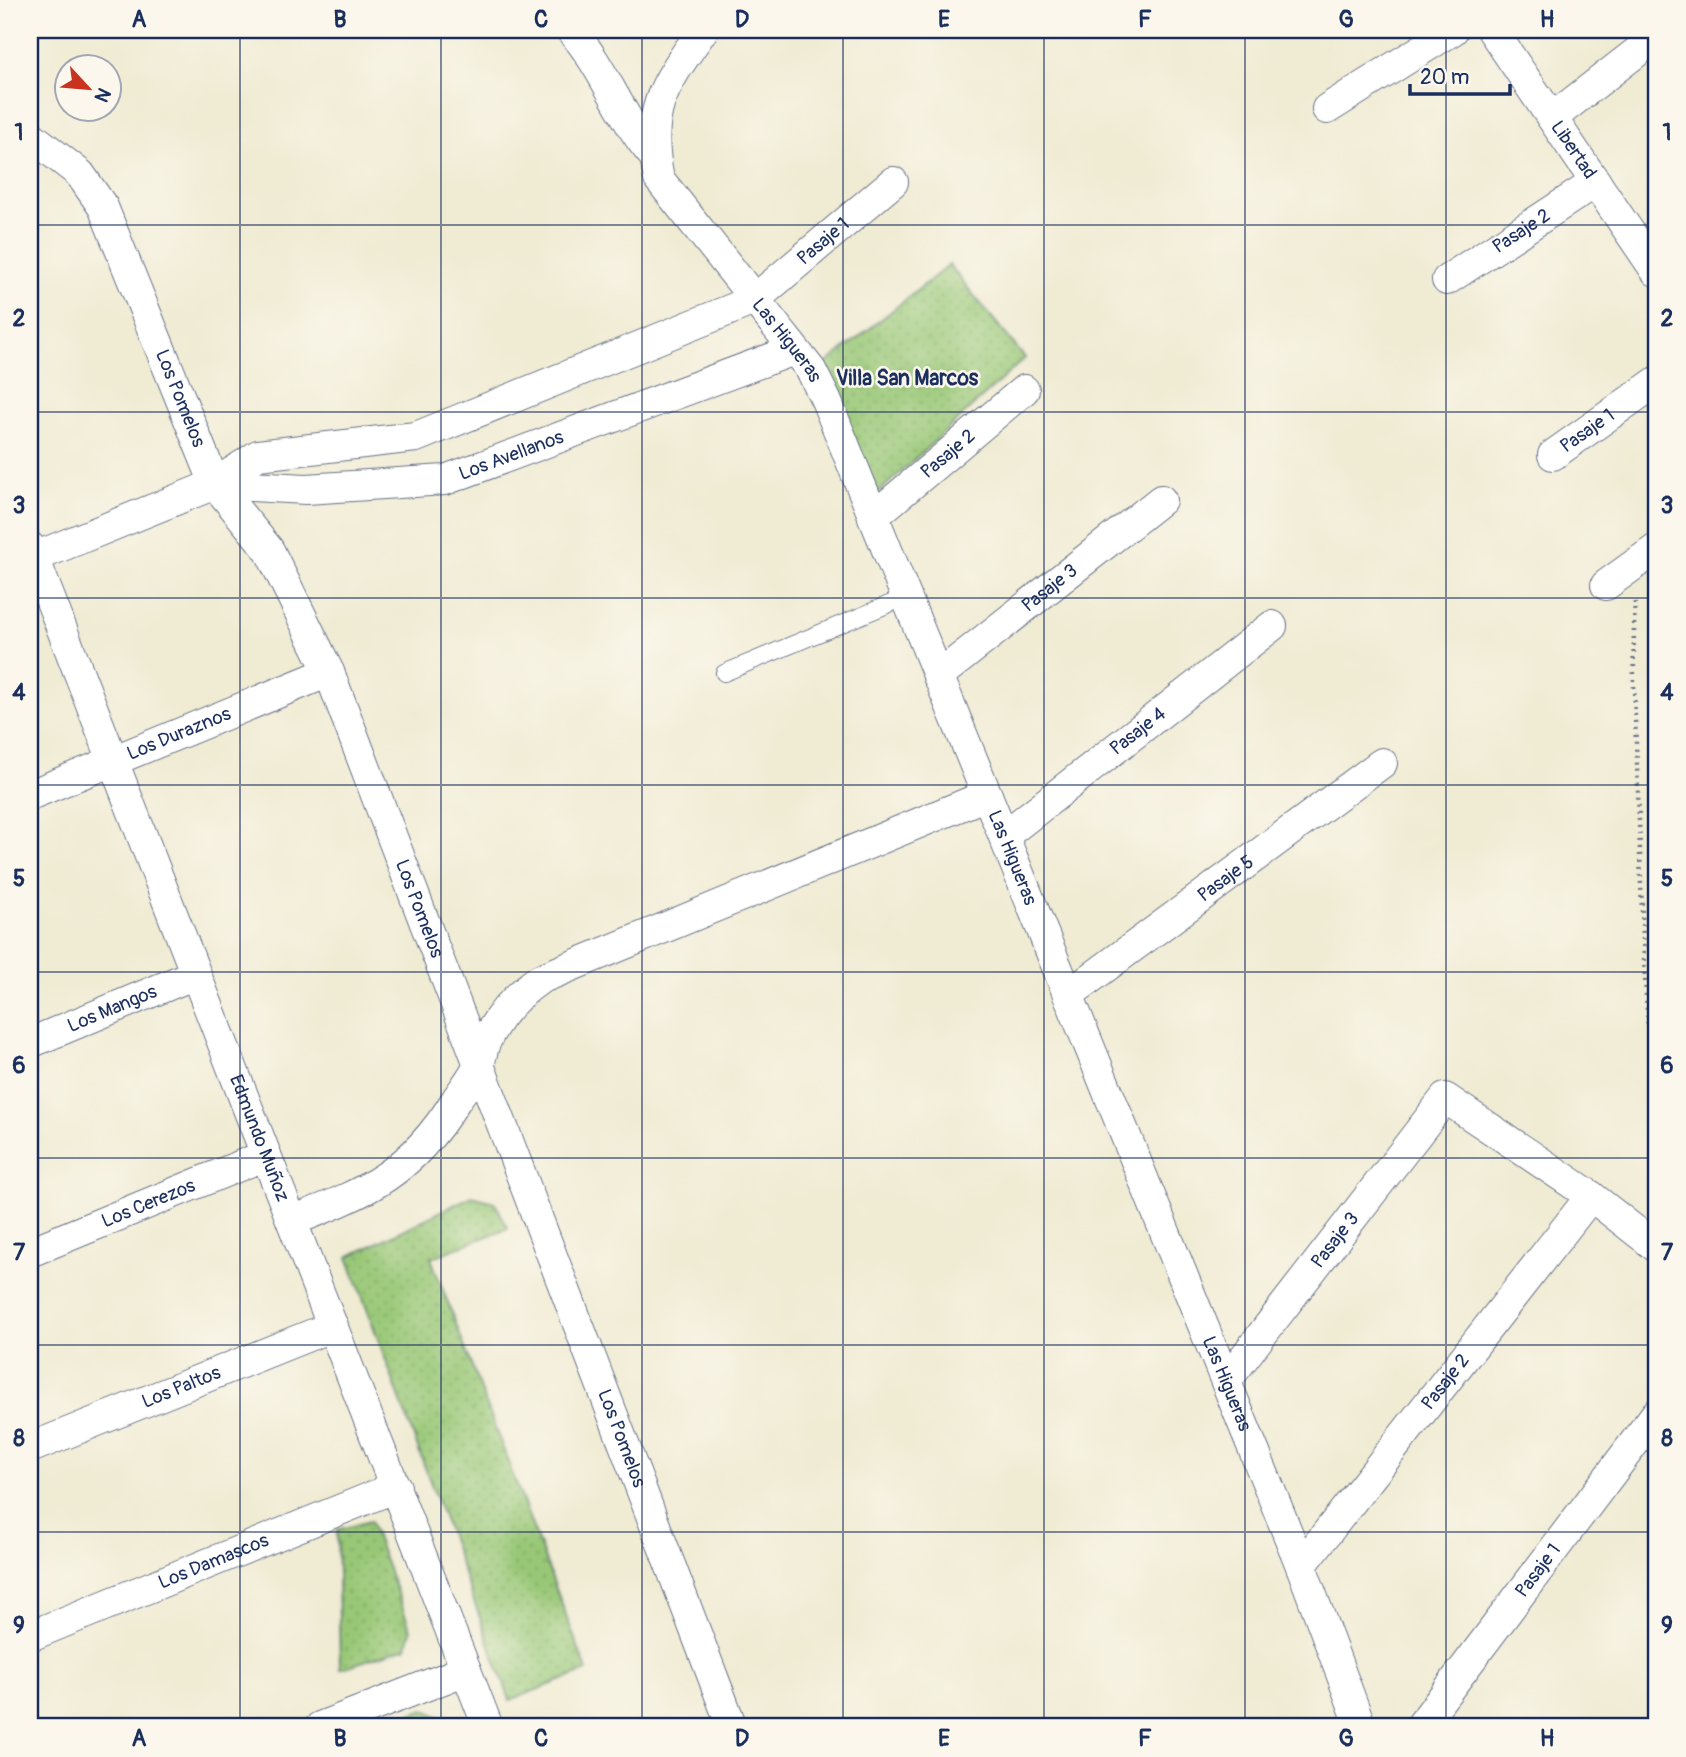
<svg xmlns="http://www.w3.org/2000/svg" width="1686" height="1757" font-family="Pangolin,sans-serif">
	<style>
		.park { fill: url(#park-dots); stroke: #5a7b6a; stroke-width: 2 }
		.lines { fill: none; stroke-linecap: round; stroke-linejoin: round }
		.lane-casing { stroke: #667187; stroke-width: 18 }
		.street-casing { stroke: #667187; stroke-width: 32 }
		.path { stroke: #667187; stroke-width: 4.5; stroke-dasharray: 2 5; stroke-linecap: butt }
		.lane { stroke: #fff; stroke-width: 16 }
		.street { stroke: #fff; stroke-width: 30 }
		.grid { fill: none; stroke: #1b2f5e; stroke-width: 2; stroke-opacity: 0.55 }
		.labels { text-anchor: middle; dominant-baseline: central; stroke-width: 5; stroke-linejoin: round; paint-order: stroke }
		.street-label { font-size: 19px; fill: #1b2f5e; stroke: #fbf7ec }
		.neighbourhood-label { font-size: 21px; font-weight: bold; fill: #1b2f5e; stroke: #fbf7ec }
		.neatline { fill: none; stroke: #1b2f5e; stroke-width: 2.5 }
		.grid-label { font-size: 23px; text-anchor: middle; font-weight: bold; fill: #1b2f5e }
	</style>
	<defs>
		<pattern id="park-dots" width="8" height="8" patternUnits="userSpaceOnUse" patternTransform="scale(1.75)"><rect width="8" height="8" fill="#98c776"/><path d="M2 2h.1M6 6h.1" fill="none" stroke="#82ab68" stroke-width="1.8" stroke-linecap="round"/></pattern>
	</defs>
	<rect width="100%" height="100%" fill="#fbf7ec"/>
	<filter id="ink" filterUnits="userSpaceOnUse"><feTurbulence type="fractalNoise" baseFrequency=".0143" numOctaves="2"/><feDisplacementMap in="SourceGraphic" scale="14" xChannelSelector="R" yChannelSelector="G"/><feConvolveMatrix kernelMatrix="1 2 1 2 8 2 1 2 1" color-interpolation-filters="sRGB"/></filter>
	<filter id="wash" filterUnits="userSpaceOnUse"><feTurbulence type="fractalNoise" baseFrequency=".00686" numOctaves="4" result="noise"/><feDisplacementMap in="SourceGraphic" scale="28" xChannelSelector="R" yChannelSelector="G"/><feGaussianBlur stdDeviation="1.57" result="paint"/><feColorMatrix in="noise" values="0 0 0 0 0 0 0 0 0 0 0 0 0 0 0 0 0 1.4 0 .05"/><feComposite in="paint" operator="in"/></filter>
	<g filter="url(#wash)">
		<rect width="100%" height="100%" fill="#f0ebd3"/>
		<path class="park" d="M949 265 1025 358 877 494 823 366Z
			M472 1196 495 1202 508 1228 431 1258 587 1671 510 1700 348 1257Z
			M370 1521 411 1630 407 1647 340 1669 337 1530Z
			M424 1709 446 1720 449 1727H377Z"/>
	</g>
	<g filter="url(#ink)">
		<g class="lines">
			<g class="lane-casing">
				<path id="lane" d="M724 673 906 597"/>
			</g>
			<g class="street-casing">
				<g id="street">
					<path d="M571 30C605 68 620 118 654 156"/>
					<path id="s1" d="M703 30C665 84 644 109 659 179L811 370 826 400 1301 1566 1361 1727"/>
					<path id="s2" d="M1492 30 1656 271"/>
					<path d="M1327 109 1453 30"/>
					<path d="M1552 118 1656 37"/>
					<path id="s3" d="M30 135 80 174 103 207 215 484 269 550 329 672 732 1727"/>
					<path id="s4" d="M1447 280 1596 182"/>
					<path id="s5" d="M1553 455 1656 382"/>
					<path id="s6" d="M215 484 306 489 445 480 794 350"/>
					<path id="s7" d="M873 517 1024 390"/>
					<path id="s8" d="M30 547 488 1727"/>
					<path id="s9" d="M30 559 215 484 258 455 416 437 754 300 893 182"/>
					<path d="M1606 585 1656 549"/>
					<path id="s10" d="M938 676 1161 500"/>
					<path id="s11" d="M30 795 329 672"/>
					<path id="s12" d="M1004 836 1272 626"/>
					<path id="s13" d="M1068 995 1382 763"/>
					<path id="s14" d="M30 1043 195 974"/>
					<path d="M292 1221C369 1191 411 1173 456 1100 464 1088 474 1076 479 1064 482 1057 482 1050 485 1043 497 1016 515 996 540 979L987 795"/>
					<path id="s15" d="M30 1252 266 1155"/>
					<path id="s16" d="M1226 1381 1445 1098 1591 1196 1656 1247"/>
					<path id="s17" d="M30 1448 333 1326"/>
					<path id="s18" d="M1301 1566 1591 1196"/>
					<path id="s19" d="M30 1636 396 1487"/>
					<path d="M320 1727 466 1670"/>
					<path id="s20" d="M1420 1727 1656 1414"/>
				</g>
			</g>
			<path class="path" d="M1635 602C1631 675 1637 747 1639 821 1642 919 1645 1017 1656 1114"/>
			<use href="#lane" class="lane"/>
			<use href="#street" class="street"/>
		</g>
	</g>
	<path class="grid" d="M240 30V1727M441 30V1727M642 30V1727M843 30V1727M1044 30V1727M1245 30V1727M1446 30V1727M30 225H1656M30 412H1656M30 598H1656M30 785H1656M30 972H1656M30 1158H1656M30 1345H1656M30 1532H1656"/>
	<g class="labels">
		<g class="street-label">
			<text stroke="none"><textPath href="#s2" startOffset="145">Libertad</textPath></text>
			<text stroke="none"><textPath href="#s4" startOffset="89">Pasaje 2</textPath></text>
			<text stroke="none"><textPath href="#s9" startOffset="866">Pasaje 1</textPath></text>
			<text stroke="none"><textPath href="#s1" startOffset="368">Las Higueras</textPath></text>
			<text stroke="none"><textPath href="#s3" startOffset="310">Los Pomelos</textPath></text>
			<text stroke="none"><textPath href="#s5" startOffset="42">Pasaje 1</textPath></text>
			<text stroke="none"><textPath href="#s7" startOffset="98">Pasaje 2</textPath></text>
			<text stroke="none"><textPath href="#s6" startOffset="301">Los Avellanos</textPath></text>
			<text stroke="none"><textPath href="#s10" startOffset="142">Pasaje 3</textPath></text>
			<text stroke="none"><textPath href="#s12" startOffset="170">Pasaje 4</textPath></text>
			<text stroke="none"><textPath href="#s11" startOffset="161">Los Duraznos</textPath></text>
			<text stroke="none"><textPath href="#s1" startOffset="934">Las Higueras</textPath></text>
			<text stroke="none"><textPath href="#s13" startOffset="196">Pasaje 5</textPath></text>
			<text stroke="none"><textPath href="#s3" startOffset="877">Los Pomelos</textPath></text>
			<text stroke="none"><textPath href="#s14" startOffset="89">Los Mangos</textPath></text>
			<text stroke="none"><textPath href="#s8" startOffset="634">Edmundo Muñoz</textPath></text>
			<text stroke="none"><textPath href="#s15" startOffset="128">Los Cerezos</textPath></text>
			<text stroke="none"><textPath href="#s16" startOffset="178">Pasaje 3</textPath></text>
			<text stroke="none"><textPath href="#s18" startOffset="234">Pasaje 2</textPath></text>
			<text stroke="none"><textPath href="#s1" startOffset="1502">Las Higueras</textPath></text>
			<text stroke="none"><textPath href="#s17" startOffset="163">Los Paltos</textPath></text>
			<text stroke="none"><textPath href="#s3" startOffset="1444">Los Pomelos</textPath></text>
			<text stroke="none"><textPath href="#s19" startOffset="198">Los Damascos</textPath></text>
			<text stroke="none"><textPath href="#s20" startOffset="196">Pasaje 1</textPath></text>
		</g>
		<g class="neighbourhood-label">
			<text x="907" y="378">Villa San Marcos</text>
		</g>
	</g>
	<rect width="1686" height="1757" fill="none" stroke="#fbf7ec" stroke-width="77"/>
	<g transform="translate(88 88) rotate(116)"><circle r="33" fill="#fbf7ec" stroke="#a1a7b3" stroke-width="2"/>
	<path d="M0-5L12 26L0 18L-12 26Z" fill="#c8321e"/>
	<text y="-10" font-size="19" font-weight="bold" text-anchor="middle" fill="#1b2f5e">N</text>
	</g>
	<path d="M1410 84v10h100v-10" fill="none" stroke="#1b2f5e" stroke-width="3.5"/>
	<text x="1420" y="84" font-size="21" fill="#1b2f5e" stroke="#fbf7ec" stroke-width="5" paint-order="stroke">20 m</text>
	<rect x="38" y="38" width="1610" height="1680" class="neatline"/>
	<g class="grid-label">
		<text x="139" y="27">A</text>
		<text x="340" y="27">B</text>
		<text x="541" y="27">C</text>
		<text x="742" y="27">D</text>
		<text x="944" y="27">E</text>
		<text x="1145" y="27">F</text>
		<text x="1346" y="27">G</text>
		<text x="1547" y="27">H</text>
		<text x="19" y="140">1</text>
		<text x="1667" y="140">1</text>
		<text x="19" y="326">2</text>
		<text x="1667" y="326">2</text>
		<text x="19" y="513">3</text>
		<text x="1667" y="513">3</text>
		<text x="19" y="700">4</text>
		<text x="1667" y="700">4</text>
		<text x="19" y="886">5</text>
		<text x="1667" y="886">5</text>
		<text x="19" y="1073">6</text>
		<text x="1667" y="1073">6</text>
		<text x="19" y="1260">7</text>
		<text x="1667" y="1260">7</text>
		<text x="19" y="1446">8</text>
		<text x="1667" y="1446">8</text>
		<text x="19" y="1633">9</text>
		<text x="1667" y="1633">9</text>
		<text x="139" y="1746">A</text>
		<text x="340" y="1746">B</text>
		<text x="541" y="1746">C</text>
		<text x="742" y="1746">D</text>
		<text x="944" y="1746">E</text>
		<text x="1145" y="1746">F</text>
		<text x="1346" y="1746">G</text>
		<text x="1547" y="1746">H</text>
	</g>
</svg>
